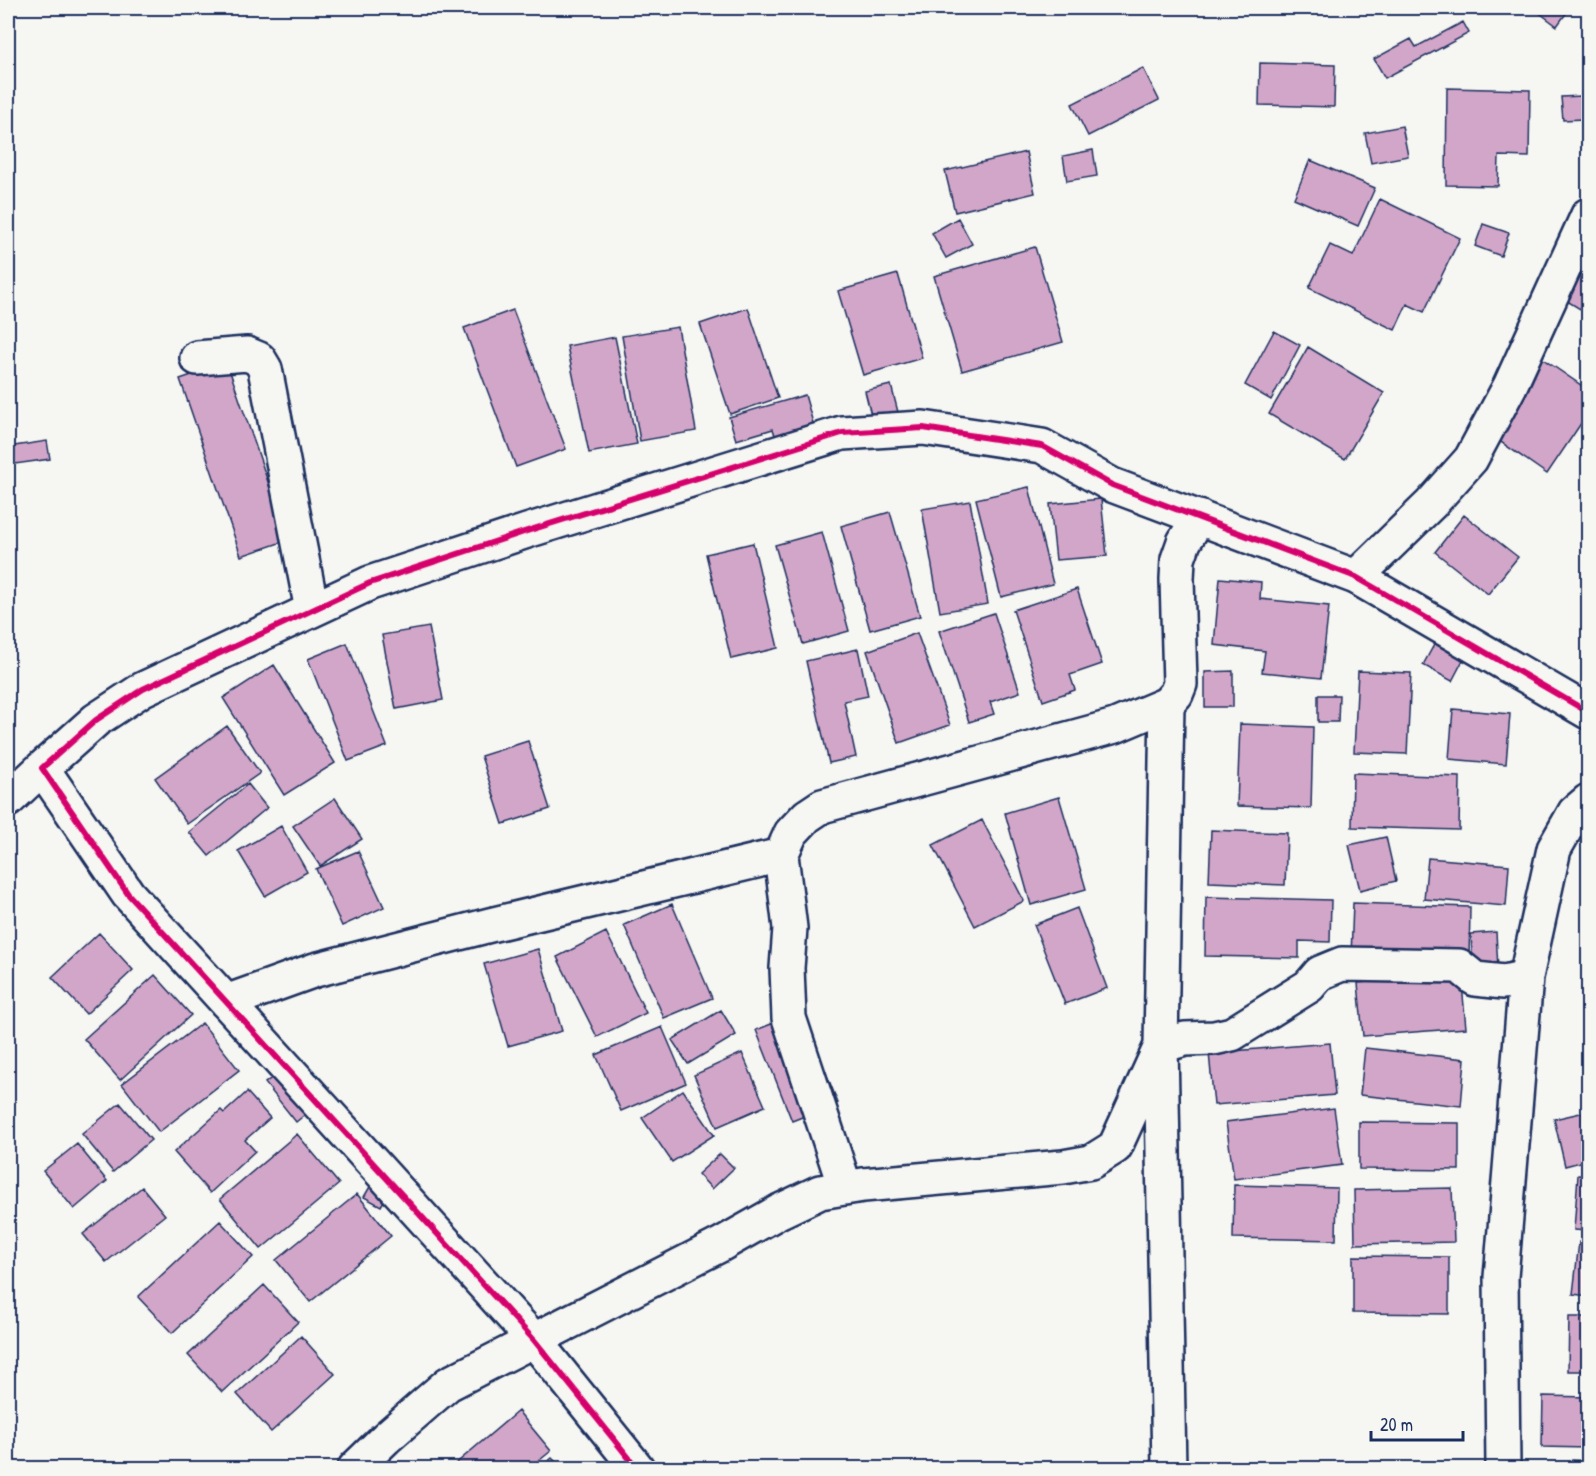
<svg xmlns="http://www.w3.org/2000/svg" width="1596" height="1476" font-family="'Patrick Hand',sans-serif">
	<style>
		.building { fill: #d2a6c8; stroke: #1b2f5e; stroke-width: 1.5 }
		.lines { fill: none; stroke-linecap: round; stroke-linejoin: round }
		.minor-casing { stroke: #1b2f5e; stroke-width: 38 }
		.minor { stroke: #f6f6f2; stroke-width: 33 }
		.cycleway-casing { stroke: #f6f6f2; stroke-width: 10 }
		.cycleway { stroke: #d6006c; stroke-width: 6 }
	</style>
	<rect width="100%" height="100%" fill="#f6f6f2"/>
	<filter id="ink" filterUnits="userSpaceOnUse"><feTurbulence type="fractalNoise" baseFrequency=".0167" numOctaves="2"/><feDisplacementMap in="SourceGraphic" scale="12" xChannelSelector="R" yChannelSelector="G"/><feConvolveMatrix kernelMatrix="1 2 1 2 8 2 1 2 1" color-interpolation-filters="sRGB"/></filter>
	<g filter="url(#ink)">
		<path class="building" d="M1533 8H1570L1557 26Z
			M1463 22 1469 33 1385 78 1374 59 1411 39 1416 47Z
			M1260 63 1335 65 1334 107 1259 105Z
			M1143 68 1159 100 1088 136 1072 104Z
			M1447 88 1530 90 1529 157 1499 156 1498 186 1446 185Z
			M1582 96 1583 119 1563 120 1561 97Z
			M1402 126 1408 156 1371 163 1365 133Z
			M1093 150 1097 176 1067 181 1063 156Z
			M1026 152 1035 193 955 212 945 171Z
			M1310 160 1375 188 1358 226 1294 198Z
			M1380 199 1460 238 1424 312 1407 304 1395 330 1309 288 1330 245 1353 256Z
			M958 218 972 244 946 258 932 233Z
			M1483 224 1509 233 1501 256 1475 246Z
			M1588 245V294L1580 309 1559 296Z
			M1035 247 1063 342 962 371 934 276Z
			M898 274 922 358 863 375 838 291Z
			M748 308 778 398 730 414 700 324Z
			M513 310 566 449 516 467 464 328Z
			M678 327 696 431 640 441 622 336Z
			M1274 331 1300 345 1271 400 1245 385Z
			M615 337 637 444 589 453 567 346Z
			M1308 347 1384 393 1345 459 1269 414Z
			M1540 357 1588 390V413L1547 474 1488 433Z
			M227 363 288 540 241 556 180 379Z
			M891 385 899 416 873 423 865 391Z
			M805 395 817 437 779 448 773 429 736 440 729 417Z
			M47 441 50 459 8 465V447Z
			M1029 487 1053 584 1001 597 976 499Z
			M1101 499 1107 556 1056 560 1050 504Z
			M970 501 988 604 940 612 922 509Z
			M890 512 920 616 870 630 841 526Z
			M1464 515 1518 557 1488 594 1435 552Z
			M822 532 849 631 803 644 775 545Z
			M753 543 778 648 731 659 706 554Z
			M1220 578 1261 582 1260 599 1329 606 1321 678 1262 672 1265 651 1214 645Z
			M1077 589 1102 664 1070 675 1075 690 1043 701 1013 610Z
			M994 613 1020 692 990 702 994 714 969 722 939 631Z
			M429 627 443 700 396 709 382 635Z
			M917 633 950 725 899 743 867 651Z
			M347 643 387 746 348 761 308 659Z
			M1435 643 1464 658 1452 681 1423 665Z
			M858 649 868 696 844 701 856 757 829 763 806 661Z
			M274 665 335 763 284 795 223 698Z
			M1233 671V707H1205V672Z
			M1358 671 1411 673 1407 754 1354 752Z
			M1318 695H1339L1338 722H1318Z
			M1453 709 1510 714 1506 764 1449 759Z
			M1240 724 1313 727 1311 808 1237 806Z
			M227 726 260 773 187 824 155 778Z
			M528 741 550 809 503 824 481 756Z
			M1353 773 1460 777 1459 830 1352 827Z
			M248 784 267 808 209 856 189 832Z
			M1059 797 1086 889 1031 905 1005 813Z
			M335 798 362 839 320 866 293 826Z
			M982 820 1024 901 975 926 933 845Z
			M281 826 307 872 265 896 238 851Z
			M1211 830 1287 833 1285 885 1209 882Z
			M1386 837 1396 881 1360 890 1349 845Z
			M358 851 384 907 342 926 316 869Z
			M1428 858 1509 865 1506 906 1424 899Z
			M1206 897 1331 900 1330 942 1299 941V958L1205 956Z
			M1353 903 1470 907 1469 961 1351 957Z
			M672 904 712 998 664 1018 624 925Z
			M1077 908 1107 988 1065 1004 1034 925Z
			M606 932 646 1013 597 1037 557 957Z
			M1496 932 1498 969 1473 970 1471 934Z
			M99 933 133 970 86 1014 52 977Z
			M538 949 562 1031 508 1046 484 964Z
			M1461 974 1466 1028 1363 1036 1358 983Z
			M155 975 191 1015 120 1080 84 1039Z
			M721 1010 736 1035 688 1064 672 1040Z
			M802 1012 838 1103 792 1121 756 1030Z
			M202 1023 239 1070 159 1132 122 1084Z
			M662 1027 686 1083 621 1111 596 1055Z
			M1330 1043 1335 1095 1214 1105 1209 1053Z
			M1584 1045H1588V1093H1584Z
			M1365 1048 1465 1059 1461 1106 1360 1095Z
			M742 1053 765 1106 717 1127 694 1075Z
			M282 1070 313 1108 296 1122 265 1083Z
			M683 1090 714 1135 672 1162 642 1118Z
			M247 1092 270 1118 245 1140 255 1151 210 1193 174 1152 221 1110 224 1113Z
			M120 1103 151 1140 113 1172 82 1134Z
			M1334 1108 1342 1165 1234 1179 1226 1122Z
			M1585 1112 1588 1124V1137L1583 1139 1588 1160 1565 1166 1554 1119Z
			M1359 1122 1459 1123V1170L1359 1169Z
			M297 1134 339 1184 261 1249 220 1199Z
			M77 1144 107 1181 74 1209 43 1171Z
			M720 1154 734 1168 712 1189 698 1174Z
			M1578 1175 1588 1176V1231L1574 1230Z
			M375 1178 392 1187 381 1206 364 1197Z
			M1234 1185 1337 1188 1336 1240 1233 1238Z
			M142 1187 165 1215 106 1262 83 1234Z
			M1452 1188 1454 1242 1355 1244 1354 1190Z
			M357 1194 391 1236 310 1302 276 1260Z
			M220 1221 253 1257 172 1333 138 1297Z
			M1579 1242 1588 1243V1296L1573 1294Z
			M1353 1256 1449 1257V1314L1353 1313Z
			M264 1285 298 1322 222 1392 188 1355Z
			M1569 1317H1588V1371H1568Z
			M301 1336 335 1374 271 1432 237 1394Z
			M1543 1396 1588 1397V1448L1542 1447Z
			M518 1411 551 1451 530 1468H455L453 1466Z
			M552 1458 562 1468H540Z
			M1572 1460 1588 1461V1468H1572Z"/>
		<g class="lines">
			<g class="minor-casing">
				<path id="minor" d="M197 358 247 354 259 359 265 369 312 610
					M1356 577 1431 504 1471 459 1510 386 1588 215
					M1167 704 1161 1046 1169 1468
					M8 800 42 768
					M226 1002 315 970 490 925 781 855
					M845 1187 789 1018 787 968 790 928 781 855 791 833 807 816 822 806 1115 726 1167 704 1176 694 1180 684 1177 579 1178 559 1184 542 1199 517
					M355 1468 386 1438 448 1384 720 1245 780 1211 820 1192 863 1185 1063 1167 1091 1162 1115 1147 1161 1046 1185 1039 1214 1038 1232 1034 1309 986 1320 973 1342 964 1459 966 1475 979 1504 982 1526 977
					M637 1468 534 1340 128 894 42 768 96 720 143 689 370 583 527 531 842 433 923 428 1042 446 1112 485 1356 577 1588 712
					M1503 1468 1501 1277 1526 977 1554 849 1575 812 1588 801"/>
			</g>
			<use href="#minor" class="minor"/>
			<g class="cycleway-casing">
				<path id="cycleway" d="M637 1468 534 1340 128 894 42 768 96 720 143 689 370 583 527 531 842 433 923 428 1042 446 1112 485 1356 577 1588 712"/>
			</g>
			<use href="#cycleway" class="cycleway"/>
		</g>
	</g>
	<rect width="1596" height="1476" fill="none" stroke="#f6f6f2" stroke-width="30"/>
	<rect x="15" y="15" width="1566" height="1446" fill="none" stroke="#1b2f5e" stroke-width="2" filter="url(#ink)"/>
	<path d="M1371 1431v9h92v-9" fill="none" stroke="#1b2f5e" stroke-width="3"/>
	<text x="1380" y="1431" font-size="18" fill="#1b2f5e" stroke="#f6f6f2" stroke-width="4.5" paint-order="stroke">20 m</text>
</svg>
